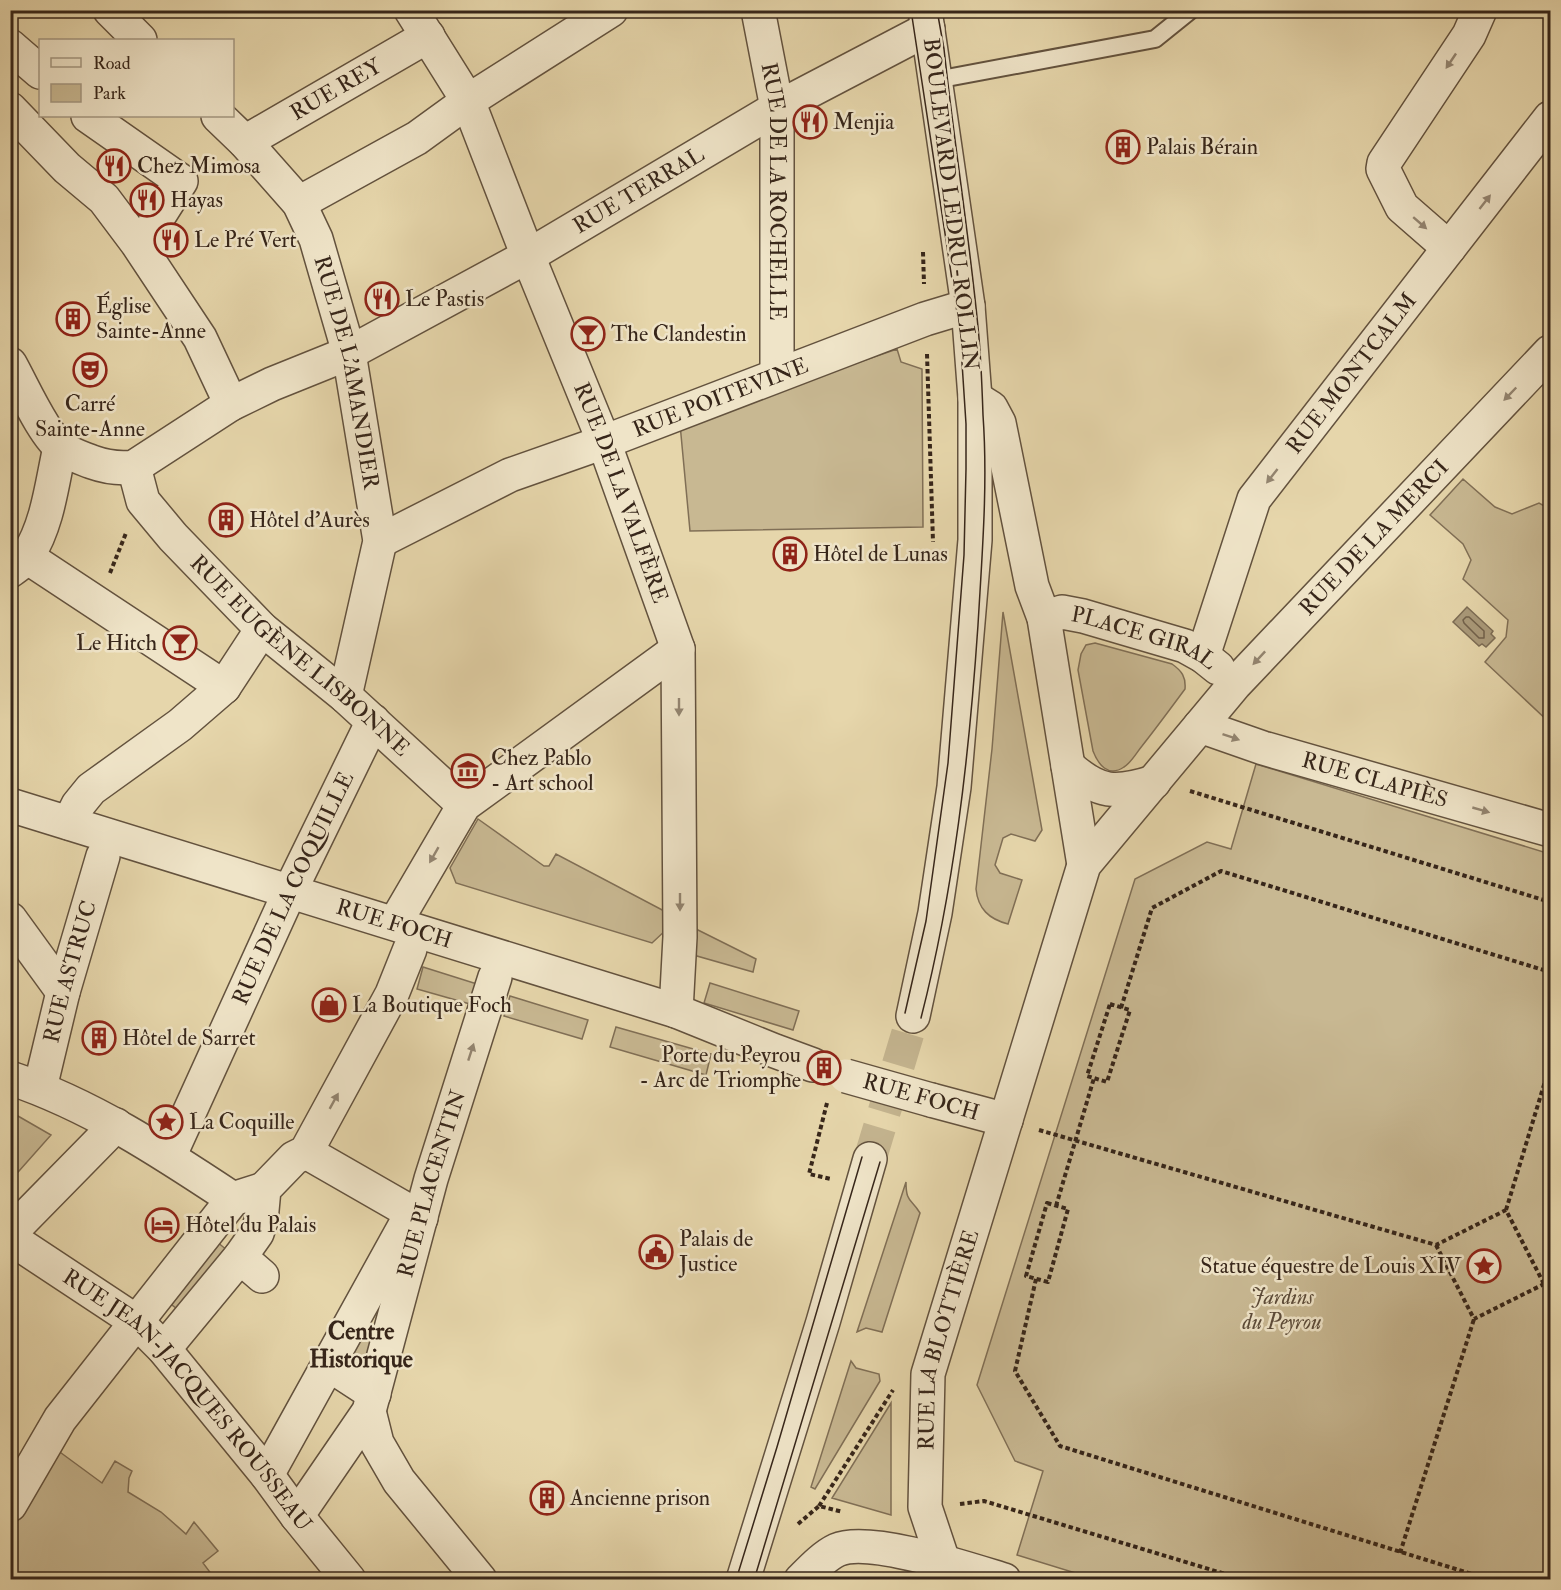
<svg xmlns="http://www.w3.org/2000/svg" width="1561" height="1590" font-family="'IM FELL Double Pica',serif">
	<style>
		.green { fill: #c8b892; stroke: #806f56; stroke-width: 1.5 }
		.water { fill: #aa9a7a; stroke: #7c6c54; stroke-width: 1.5 }
		.lines { fill: none; stroke-linecap: round; stroke-linejoin: round }
		.shore { stroke: #70604a; stroke-width: 1.5 }
		.street-tunnel { stroke: #c3b38e; stroke-width: 33; stroke-dasharray: 33 16; stroke-linecap: butt }
		.lane-casing { stroke: #63523e; stroke-width: 20 }
		.street-casing { stroke: #63523e; stroke-width: 36 }
		.path { stroke: #37261a; stroke-width: 4; stroke-dasharray: 4.5 3; stroke-linecap: butt }
		.lane { stroke: #efe4c8; stroke-width: 16 }
		.street { stroke: #efe4c8; stroke-width: 33 }
		.tram { stroke: #37261a; stroke-width: 1.5 }
		.street-bridge-casing { stroke: #63523e; stroke-width: 36; stroke-linecap: butt }
		.street-bridge { stroke: #efe4c8; stroke-width: 33 }
		.oneway { fill: #938571 }
		.labels { text-anchor: middle; dominant-baseline: central; stroke-width: 5; stroke-linejoin: round; paint-order: stroke }
		.street-label { font-size: 22px; fill: #37261a; stroke: #efe4c8 }
		.poi-label { font-size: 22px; fill: #37261a; stroke: #efe4c8; text-anchor: start }
		.park-label { font-size: 22px; font-style: italic; fill: #5b4a38; stroke: #efe4c8 }
		.neighbourhood-label { font-size: 24px; font-weight: bold; fill: #37261a; stroke: #efe4c8 }
	</style>
	<rect width="100%" height="100%" fill="#e6d6ab"/>
	<filter id="stains"><feTurbulence type="fractalNoise" baseFrequency=".00333" numOctaves="4"/><feColorMatrix values="0 0 0 0 .2 0 0 0 0 .09 0 0 0 0 .02 0 0 0 .5 -.17"/></filter>
	<radialGradient id="worn" r=".72"><stop offset=".6" stop-color="#630" stop-opacity="0"/><stop offset="1" stop-color="#630" stop-opacity=".3"/></radialGradient>
	<path class="green" d="M897 349 901 362 922 369 923 527 690 531 680 424Z
		M1463 479 1495 507 1512 514 1539 503 1550 509V723L1485 662 1506 637 1508 620 1463 579 1471 560 1463 544 1430 515Z
		M1003 612 1042 830 1035 841 1011 834 1003 838 995 865 1000 873 1022 880 1008 924C989 919 978 909 976 889L992 749Z
		M1095 643 1172 664C1182 671 1186 677 1185 689 1171 708 1157 727 1142 746 1137 752 1131 763 1124 767 1108 778 1098 764 1093 751L1078 670 1081 654 1086 645Z
		M1256 764 1550 854V1579L1098 1580 1017 1555 1043 1471 1015 1461 977 1385 1135 879 1207 842 1231 849Z
		M478 819 544 866H549L556 854 668 913V928L652 943 456 883 450 868Z
		M694 928 756 959 753 972 697 956 691 947Z
		M423 967 477 984 470 1004 417 989Z
		M710 983 799 1011 793 1030 704 1003Z
		M510 996 588 1020 582 1039 504 1016Z
		M616 1027 711 1054 706 1075 610 1047Z
		M11 1112 51 1135 11 1180Z
		M906 1182C906 1203 911 1198 920 1213L882 1332 866 1328 857 1332Z
		M216 1241 228 1251 180 1311 168 1302Z
		M360 1329 380 1339 370 1377 343 1362Z
		M851 1361 856 1368 879 1374 880 1381 815 1489 811 1487Z
		M891 1403V1515L832 1498Z
		M53 1447 102 1483 115 1461 132 1471 129 1478 128 1492 161 1512 186 1534 194 1522 218 1551 203 1563 215 1579H11L10 1515Z"/>
	<path class="water" d="M1467 607 1493 631 1491 634 1495 638 1486 647 1482 644 1479 646 1453 622Z"/>
	<g class="lines">
		<path class="shore" d="M1466 617H1469L1484 631V638H1479L1464 623 1463 620Z"/>
		<path class="street-tunnel" d="M870 1159 913 1016"/>
		<g class="lane-casing">
			<path id="lane" d="M936 80 1155 39 1191 10"/>
		</g>
		<g class="street-casing">
			<g id="street">
				<path d="M110 10 140 40"/>
				<path id="s1" d="M411 10 468 101 528 256 604 442 678 649 680 937 676 1011"/>
				<path id="s2" d="M758 10 777 108V375"/>
				<path d="M10 46 40 72"/>
				<path d="M10 109 67 168 104 199 137 243 200 338 231 404"/>
				<path d="M88 116 181 181 155 222"/>
				<path id="s3" d="M218 116 245 142 299 203 316 239 349 353 380 541 345 696"/>
				<path id="s4" d="M245 142 428 36"/>
				<path d="M299 203 417 138 468 101 611 10"/>
				<path d="M1449 248 1402 207 1383 169 1384 163 1469 35 1480 10"/>
				<path id="s5" d="M10 364C22 385 44 436 62 448 71 455 82 458 92 462 106 467 119 469 134 467L231 404 272 384 349 353 528 256 777 108 928 29"/>
				<path d="M975 398 991 408 999 423 1032 586 1044 618 1084 865"/>
				<path id="s6" d="M134 467 143 501 173 537 262 629 345 696 464 805"/>
				<path id="s7" d="M380 541 510 475 604 442 925 319 968 306"/>
				<path d="M27 557 224 687"/>
				<path d="M10 571C16 566 24 562 28 555 48 524 52 483 60 447"/>
				<path id="s8" d="M1044 618 1062 612 1083 616 1185 646 1203 656 1218 668"/>
				<path id="s9" d="M1203 656 1254 499 1550 118"/>
				<path id="s10" d="M1200 726 1263 748 1550 830"/>
				<path d="M1068 766C1099 794 1116 794 1154 782"/>
				<path id="s11" d="M10 805 676 1011 775 1051 813 1065"/>
				<path d="M69 823 78 805 91 789 180 725 224 687 262 629"/>
				<path d="M10 919 63 992"/>
				<path d="M395 923 464 805 678 649"/>
				<path d="M913 1016 935 913 954 787 975 540V398L968 306 925 10"/>
				<path d="M10 1078C91 1105 162 1152 233 1199"/>
				<path id="s12" d="M40 1088 63 992 103 856"/>
				<path d="M931 1100 1006 1120"/>
				<path d="M306 1152 421 1218"/>
				<path id="s13" d="M169 1157 290 891 373 721"/>
				<path d="M10 1233 116 1125"/>
				<path id="s14" d="M10 1238 137 1322 164 1349 267 1475 297 1516 349 1580"/>
				<path d="M240 1257 262 1276"/>
				<path d="M164 1349 240 1257 257 1233 261 1221 264 1189 294 1158 306 1152 392 994 410 949"/>
				<path d="M328 1364 374 1394"/>
				<path d="M369 1411 377 1443 399 1481 480 1580"/>
				<path d="M267 1475 407 1222"/>
				<path d="M10 1505 60 1419 233 1199 264 1189"/>
				<path id="s15" d="M297 1516 369 1411 431 1179 495 977"/>
				<path d="M743 1580 823 1322 870 1159"/>
				<path d="M801 1580C811 1570 824 1556 837 1550 869 1536 968 1569 1004 1580"/>
				<path id="s16" d="M944 1580 943 1561 925 1507 928 1374 1084 865 1235 684 1550 352"/>
			</g>
		</g>
		<path class="path" d="M923 252 924 284
			M927 354 933 542
			M110 573 126 533
			M1190 791 1550 902
			M424 1004 435 1008
			M1110 1004 1130 1010 1107 1082 1087 1076Z
			M1121 1008 1152 908 1221 871 1550 972
			M827 1103 809 1174 831 1179
			M1039 1130 1436 1245 1506 1210 1544 1284
			M1047 1203 1068 1209 1048 1282 1026 1276Z
			M1056 1206 1094 1078
			M1506 1210 1550 1065
			M1436 1245 1474 1319 1544 1284 1550 1286
			M1036 1279 1015 1371 1060 1446 1491 1580
			M960 1504 984 1501 1245 1580
			M819 1506 893 1390
			M798 1524 819 1506 843 1512
			M1400 1553 1474 1319"/>
		<use href="#lane" class="lane"/>
		<use href="#street" class="street"/>
		<path class="tram" d="M905 1013 926 921 948 763 964 555 966 469V424L960 332 911 10
			M921 1018C954 889 969 758 978 625 982 555 988 485 983 415 982 385 981 356 978 327 969 234 954 142 944 49L937 10
			M736 1580 777 1447 862 1157
			M754 1580 880 1162"/>
		<g class="street-bridge-casing">
			<path id="street-bridge" d="M846 1076 931 1100"/>
		</g>
		<use href="#street-bridge" class="street-bridge"/>
	</g>
	<defs><path id="oneway-solid" d="M-6-.8H1V-3.2L6.5 0L1 3.2V.8H-6Z" transform="scale(1.5)"/></defs>
	<g class="oneway">
		<use href="#oneway-solid" transform="translate(1451 61) rotate(124)"/>
		<use href="#oneway-solid" transform="translate(1485 202) rotate(-52)"/>
		<use href="#oneway-solid" transform="translate(1420 223) rotate(41)"/>
		<use href="#oneway-solid" transform="translate(1510 394) rotate(134)"/>
		<use href="#oneway-solid" transform="translate(1272 476) rotate(128)"/>
		<use href="#oneway-solid" transform="translate(1259 658) rotate(133)"/>
		<use href="#oneway-solid" transform="translate(679 707) rotate(90)"/>
		<use href="#oneway-solid" transform="translate(1231 737) rotate(19)"/>
		<use href="#oneway-solid" transform="translate(1481 810) rotate(16)"/>
		<use href="#oneway-solid" transform="translate(434 855) rotate(120)"/>
		<use href="#oneway-solid" transform="translate(680 902) rotate(90)"/>
		<use href="#oneway-solid" transform="translate(471 1052) rotate(-72)"/>
		<use href="#oneway-solid" transform="translate(334 1101) rotate(-61)"/>
	</g>
	<defs>
		<g id="restaurant-ring" transform="scale(1.725)"><circle r="9.5" fill="#efe4c8" stroke="#8f2418" stroke-width="1.5"/><path d="M-5-6h1v4h1v-4h1v4h1v-4h1v5L-1.5 .5V6h-2V.5L-5-1ZM5-6V6H3V1.5H1.5Q1.5-4 5-6Z" fill="#8f2418"/></g>
		<g id="building-ring" transform="scale(1.725)"><circle r="9.5" fill="#efe4c8" stroke="#8f2418" stroke-width="1.5"/><path d="M-4-6H4V6H1V3H-1V6H-4ZM-2.5-4.3h1.7v1.8h-1.7ZM.8-4.3h1.7v1.8H.8ZM-2.5-1h1.7V.8h-1.7ZM.8-1h1.7V.8H.8Z" fill="#8f2418"/></g>
		<g id="bar-ring" transform="scale(1.725)"><circle r="9.5" fill="#efe4c8" stroke="#8f2418" stroke-width="1.5"/><path d="M-6-5H6L.8 .8V4.5H3.5V6h-7V4.5H-.8V.8Z" fill="#8f2418"/></g>
		<g id="theatre-ring" transform="scale(1.725)"><circle r="9.5" fill="#efe4c8" stroke="#8f2418" stroke-width="1.5"/><path d="M-5-5.5Q0-4 5-5.5V0Q5 5 0 6Q-5 5-5 0ZM-3.3-2.5H-1v1.5H-3.3ZM1-2.5H3.3v1.5H1ZM-2.8 1Q0 5.5 2.8 1Z" fill="#8f2418"/></g>
		<g id="museum-ring" transform="scale(1.725)"><circle r="9.5" fill="#efe4c8" stroke="#8f2418" stroke-width="1.5"/><path d="M0-6L6-3V-2H-6V-3ZM-5-1h2V3h-2ZM-1-1h2V3h-2ZM3-1h2V3H3ZM-6 4H6V6H-6Z" fill="#8f2418"/></g>
		<g id="shop-ring" transform="scale(1.725)"><circle r="9.5" fill="#efe4c8" stroke="#8f2418" stroke-width="1.5"/><path d="M-5-2.5h2.3a2.7 3.5 0 0 1 5.4 0H5L5.5 6h-11ZM-1.5-2.5h3a1.5 2.3 0 0 0-3 0Z" fill="#8f2418"/></g>
		<g id="sight-ring" transform="scale(1.725)"><circle r="9.5" fill="#efe4c8" stroke="#8f2418" stroke-width="1.5"/><path d="M0-6L1.8-2.2L6-1.7L2.9 1.2L3.7 5.4L0 3.3L-3.7 5.4L-2.9 1.2L-6-1.7L-1.8-2.2Z" fill="#8f2418"/></g>
		<g id="hotel-ring" transform="scale(1.725)"><circle r="9.5" fill="#efe4c8" stroke="#8f2418" stroke-width="1.5"/><path d="M-6-4.5h1.5V1H6V5H4.5V3h-9V5H-6ZM-4 0a1.8 1.8 0 1 1 3.6 0ZM.5 0V-2.5h3Q6-2.5 6 0Z" fill="#8f2418"/></g>
		<g id="civic-ring" transform="scale(1.725)"><circle r="9.5" fill="#efe4c8" stroke="#8f2418" stroke-width="1.5"/><path d="M-.6-6.5H3V-4.5H.6V-3L4-1V1h2V6H-6V1h2V-1L-.6-3ZM-1.2 2.5V6h2.4V2.5Z" fill="#8f2418"/></g>
	</defs>
	<g fill-rule="evenodd">
		<use href="#restaurant-ring" x="810" y="122"/>
		<use href="#building-ring" x="1123" y="147"/>
		<use href="#restaurant-ring" x="114" y="166"/>
		<use href="#restaurant-ring" x="147" y="200"/>
		<use href="#restaurant-ring" x="171" y="240"/>
		<use href="#restaurant-ring" x="382" y="299"/>
		<use href="#building-ring" x="73" y="319"/>
		<use href="#bar-ring" x="588" y="334"/>
		<use href="#theatre-ring" x="90" y="370"/>
		<use href="#building-ring" x="226" y="520"/>
		<use href="#building-ring" x="790" y="554"/>
		<use href="#bar-ring" x="180" y="643"/>
		<use href="#museum-ring" x="468" y="771"/>
		<use href="#shop-ring" x="329" y="1005"/>
		<use href="#building-ring" x="99" y="1038"/>
		<use href="#building-ring" x="824" y="1068"/>
		<use href="#sight-ring" x="166" y="1122"/>
		<use href="#hotel-ring" x="162" y="1225"/>
		<use href="#civic-ring" x="656" y="1252"/>
		<use href="#sight-ring" x="1484" y="1266"/>
		<use href="#building-ring" x="547" y="1498"/>
	</g>
	<g class="labels">
		<g class="street-label">
			<text stroke="none"><textPath href="#s4" startOffset="105">RUE REY</textPath></text>
			<text stroke="none"><textPath href="#s5" startOffset="752">RUE TERRAL</textPath></text>
			<text stroke="none"><textPath href="#s2" startOffset="183">RUE DE LA ROCHELLE</textPath></text>
			<text transform="translate(951 204) rotate(83)">BOULEVARD LEDRU-ROLLIN</text>
			<text stroke="none"><textPath href="#s3" startOffset="296">RUE DE L'AMANDIER</textPath></text>
			<text stroke="none"><textPath href="#s9" startOffset="324">RUE MONTCALM</textPath></text>
			<text stroke="none"><textPath href="#s7" startOffset="370">RUE POITEVINE</textPath></text>
			<text stroke="none"><textPath href="#s1" startOffset="528">RUE DE LA VALFÈRE</textPath></text>
			<text stroke="none"><textPath href="#s16" startOffset="1179">RUE DE LA MERCI</textPath></text>
			<text stroke="none"><textPath href="#s8" startOffset="105">PLACE GIRAL</textPath></text>
			<text stroke="none"><textPath href="#s6" startOffset="256">RUE EUGÈNE LISBONNE</textPath></text>
			<text stroke="none"><textPath href="#s10" startOffset="183">RUE CLAPIÈS</textPath></text>
			<text stroke="none"><textPath href="#s13" startOffset="296">RUE DE LA COQUILLE</textPath></text>
			<text stroke="none"><textPath href="#s11" startOffset="402">RUE FOCH</textPath></text>
			<text stroke="none"><textPath href="#s12" startOffset="120">RUE ASTRUC</textPath></text>
			<text transform="translate(921 1097) rotate(16)">RUE FOCH</text>
			<text stroke="none"><textPath href="#s15" startOffset="363">RUE PLACENTIN</textPath></text>
			<text stroke="none"><textPath href="#s16" startOffset="246">RUE LA BLOTTIÈRE</textPath></text>
			<text stroke="none"><textPath href="#s14" startOffset="243">RUE JEAN-JACQUES ROUSSEAU</textPath></text>
		</g>
		<g class="poi-label">
			<text x="833" y="122">Menjia</text>
			<text x="1146" y="147">Palais Bérain</text>
			<text x="137" y="166">Chez Mimosa</text>
			<text x="170" y="200">Hayas</text>
			<text x="194" y="240">Le Pré Vert</text>
			<text x="405" y="299">Le Pastis</text>
			<text x="96" y="306">Église<tspan x="96" dy="25">Sainte-Anne</tspan></text>
			<text x="611" y="334">The Clandestin</text>
			<text x="90" y="404" text-anchor="middle">Carré<tspan x="90" dy="25">Sainte-Anne</tspan></text>
			<text x="249" y="520">Hôtel d'Aurès</text>
			<text x="813" y="554">Hôtel de Lunas</text>
			<text x="157" y="643" text-anchor="end">Le Hitch</text>
			<text x="491" y="758">Chez Pablo<tspan x="491" dy="25">- Art school</tspan></text>
			<text x="352" y="1005">La Boutique Foch</text>
			<text x="122" y="1038">Hôtel de Sarret</text>
			<text x="801" y="1055" text-anchor="end">Porte du Peyrou<tspan x="801" dy="25">- Arc de Triomphe</tspan></text>
			<text x="189" y="1122">La Coquille</text>
			<text x="185" y="1225">Hôtel du Palais</text>
			<text x="679" y="1239">Palais de<tspan x="679" dy="25">Justice</tspan></text>
			<text x="1461" y="1266" text-anchor="end">Statue équestre de Louis XIV</text>
			<text x="570" y="1498">Ancienne prison</text>
		</g>
		<g class="park-label">
			<text x="1282" y="1297">Jardins<tspan x="1282" dy="25">du Peyrou</tspan></text>
		</g>
		<g class="neighbourhood-label">
			<text x="361" y="1331">Centre<tspan x="361" dy="28">Historique</tspan></text>
		</g>
	</g>
	<rect width="1561" height="1590" fill="none" stroke="#e6d6ab" stroke-width="36"/>
	<rect x="12" y="12" width="1537" height="1566" fill="none" stroke="#37261a" stroke-width="3"/>
	<rect x="18" y="18" width="1525" height="1554" fill="none" stroke="#37261a" stroke-width="1.5"/>
	<rect x="39" y="39" width="195" height="78" fill="#efe4c8" stroke="#a59882" stroke-width="1.5"/>
	<rect x="51" y="58" width="30" height="9" fill="#efe4c8" stroke="#a59882" stroke-width="1.5"/>
	<text x="93" y="69" font-size="18" fill="#37261a">Road</text>
	<rect x="51" y="84" width="30" height="18" fill="#c8b892" stroke="#a59882" stroke-width="1.5"/>
	<text x="93" y="99" font-size="18" fill="#37261a">Park</text>
	<rect width="100%" height="100%" filter="url(#stains)"/>
	<rect width="100%" height="100%" fill="url(#worn)"/>
</svg>
